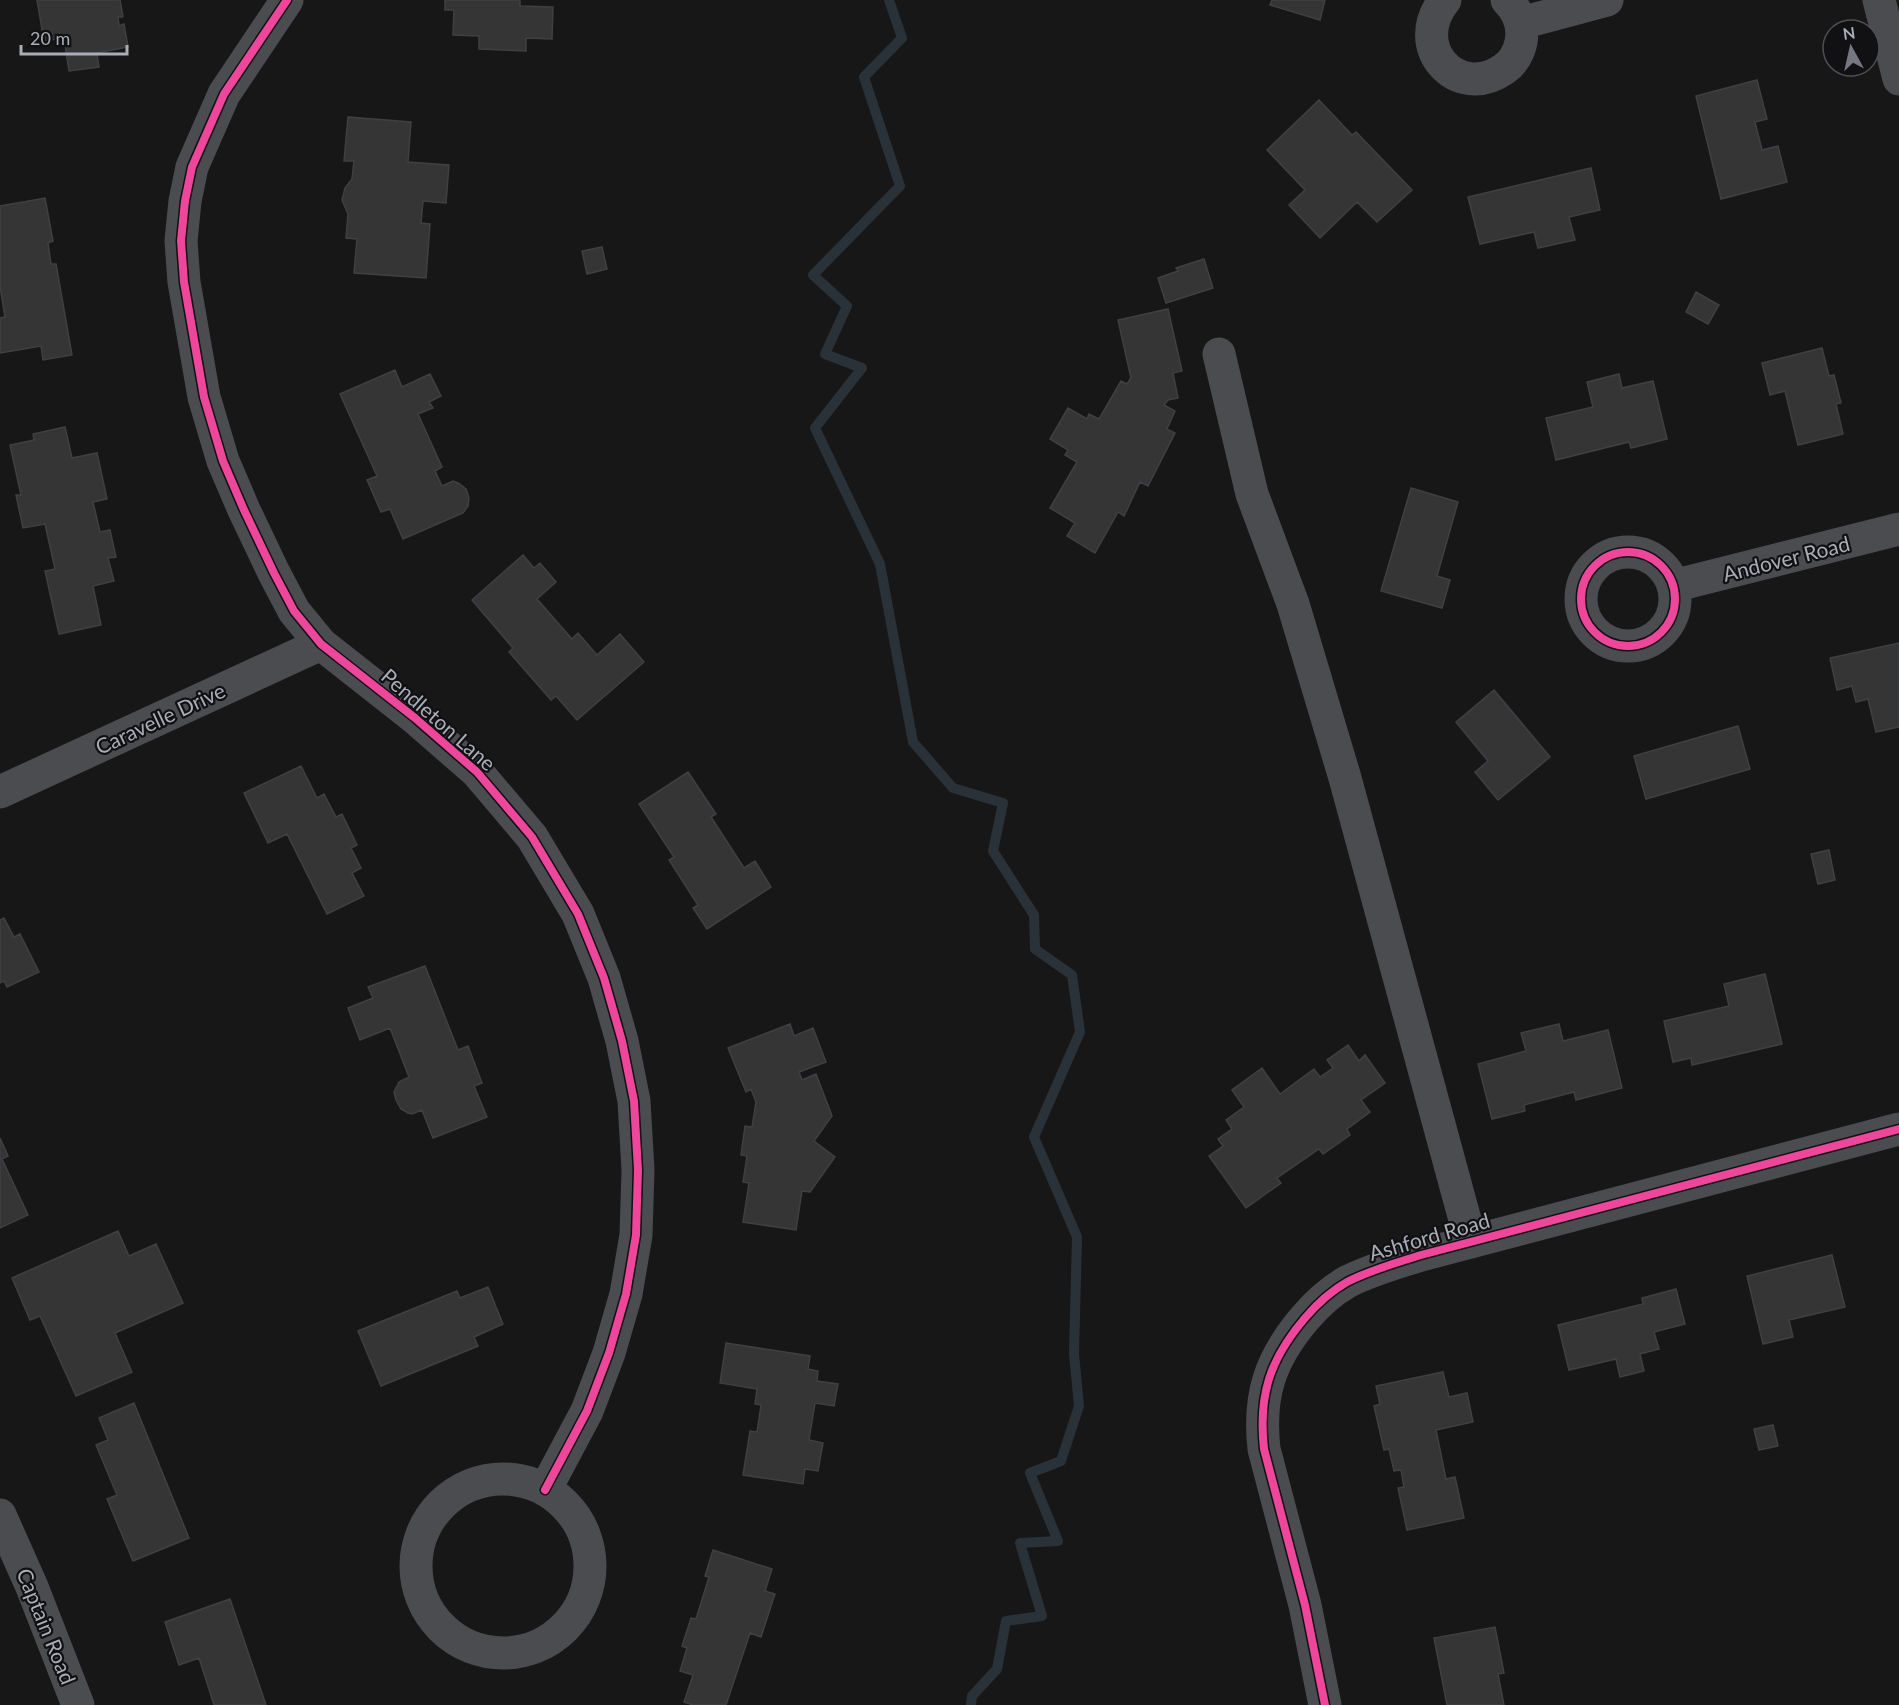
<svg xmlns="http://www.w3.org/2000/svg" width="1899" height="1705" font-family="Lato,sans-serif">
	<style>
		.lines { fill: none; stroke-linecap: round; stroke-linejoin: round }
		.stream { stroke: #2a3239; stroke-width: 10 }
		.building { fill: #353536; stroke: #3f4043; stroke-width: 1.5 }
		.minor { stroke: #4b4c50; stroke-width: 33 }
		.cycleway-casing { stroke: #111113; stroke-width: 11 }
		.cycleway { stroke: #ed469a; stroke-width: 8 }
		.labels { text-anchor: middle; dominant-baseline: central; stroke-width: 4.5; stroke-linejoin: round; paint-order: stroke }
		.street-label { font-size: 21px; fill: #a8adb8; stroke: #111113 }
	</style>
	<rect width="100%" height="100%" fill="#171717"/>
	<g class="lines">
		<path class="stream" d="M889 0 902 38 864 77 900 186 813 275 847 306 825 354 862 368 815 428 880 564 913 742 953 788 1003 803 993 851 1034 915 1035 949 1072 975 1080 1032 1034 1137 1077 1237 1074 1354 1079 1406 1061 1461 1030 1473 1058 1541 1020 1543 1042 1616 1006 1621 997 1669 972 1696 971 1705"/>
	</g>
	<path class="building" d="M37 0H120L123 17H118L119 26 124 24 128 47 97 53 99 67 69 71 64 38 44 41Z
		M445 0H520V6L553 7 552 39 526 38V51L479 49V36L453 35 454 10H445Z
		M1272 0H1325L1320 20 1270 5Z
		M1757 80 1767 119 1755 122 1762 150 1778 146 1787 182 1721 199 1696 96Z
		M1319 100 1352 135 1356 132 1412 190 1377 222 1357 202 1320 238 1289 205 1305 190 1267 150Z
		M348 117 411 122 408 162 449 165 446 203 423 201 421 223 430 224 426 278 354 273 357 239 346 238 348 214 342 200 345 188 352 179 354 161H344Z
		M1591 168 1600 210 1569 217 1575 240 1538 248 1534 232 1480 244 1468 197Z
		M45 198 53 241 48 243 51 264H56L72 355 43 360 41 346 0 353V318L5 317 0 286V206Z
		M602 247 607 269 587 274 582 251Z
		M1204 259 1213 288 1166 303 1158 278 1178 271 1176 268Z
		M1696 292 1719 305 1708 324 1686 312Z
		M1168 309 1182 371 1173 373 1178 398 1168 400 1164 405 1175 411 1167 429 1175 433 1148 486 1140 482 1124 516 1118 512 1095 553 1067 536 1075 523 1050 508 1077 462 1065 455 1068 450 1050 439 1068 408 1087 419 1089 414 1099 419 1121 381 1127 384 1131 378 1118 320Z
		M1822 348 1829 376 1834 375 1841 403 1836 404 1843 434 1798 445 1785 391 1770 395 1762 363Z
		M395 370 402 387 430 374 441 396 429 402 433 408 418 414 442 467 435 471 442 486 453 481 458 483 466 489 469 498 468 506 463 513 403 539 390 509 381 512 367 480 377 476 340 394Z
		M1619 374 1622 388 1653 381 1667 439 1631 448 1629 442 1556 460 1546 418 1593 407 1587 382Z
		M65 427 72 458 97 453 107 499 93 502 100 532 110 530 116 557 108 558 114 581 93 586 101 625 59 634 45 571 55 569 45 524 23 528 16 495H21L10 445 34 440 33 434Z
		M1411 488 1458 502 1437 576 1450 580 1442 608 1381 591Z
		M523 555 534 568 540 563 556 582 537 599 572 639 578 633 597 655 620 634 644 662 577 720 556 696 551 700 509 652 513 648 472 600Z
		M1899 643V727L1876 732 1868 699 1856 702 1852 686 1837 690 1830 658Z
		M1494 690 1550 757 1498 800 1475 772 1488 761 1456 722Z
		M1738 726 1750 769 1646 799 1634 756Z
		M301 766 317 798 324 794 336 817 342 814 357 845 351 848 361 868 352 873 364 896 327 914 287 834 268 843 244 793Z
		M688 772 716 814 711 817 744 868 755 861 771 887 707 929 693 908 698 905 669 860 674 857 639 804Z
		M1829 850 1835 880 1818 884 1811 854Z
		M4 918 14 937 20 934 39 972 7 987 4 981 0 983V920Z
		M425 966 458 1050 468 1046 482 1083 474 1086 487 1117 433 1138 422 1110 412 1114 408 1113 401 1109 396 1100 394 1092 399 1082 409 1077 390 1028 360 1040 348 1008 373 998 368 987Z
		M1765 974 1782 1044 1692 1065 1691 1058 1673 1062 1664 1021 1729 1006 1724 984Z
		M790 1024 794 1036 813 1028 826 1062 799 1072 802 1080 816 1074 832 1116 814 1141 835 1157 810 1192 802 1191 796 1230 743 1222 749 1183 743 1182 747 1156 741 1155 745 1126 752 1127 756 1102 751 1089 746 1092 728 1048Z
		M1559 1024 1563 1041 1608 1030 1622 1088 1576 1100 1574 1092 1524 1105 1525 1111 1492 1119 1478 1064 1526 1051 1521 1033Z
		M1348 1045 1359 1061 1365 1055 1385 1083 1361 1100 1370 1112 1347 1129 1350 1135 1323 1154 1319 1149 1277 1178 1281 1183 1246 1208 1209 1156 1223 1146 1218 1139 1232 1129 1226 1120 1244 1107 1232 1090 1262 1068 1280 1094 1314 1069 1320 1077 1333 1068 1327 1060Z
		M0 1138 8 1156 2 1159 28 1215 0 1228Z
		M118 1231 129 1256 156 1244 183 1303 115 1333 132 1372 76 1396 40 1316 30 1320 12 1278Z
		M1832 1255 1845 1307 1789 1320 1793 1337 1763 1344 1747 1276Z
		M488 1287 503 1324 474 1337 478 1346 381 1386 358 1331 457 1291 460 1298Z
		M1676 1289 1685 1324 1654 1332 1659 1349 1640 1354 1644 1371 1620 1377 1616 1359 1569 1370 1558 1325 1643 1304 1642 1298Z
		M726 1343 810 1356 808 1369 818 1371 817 1381 838 1384 834 1406 815 1403 809 1440 823 1443 818 1471 805 1469 803 1484 743 1475 750 1431 757 1432 761 1405 755 1404 757 1389 720 1383Z
		M1443 1372 1449 1397 1467 1393 1473 1422 1436 1430 1446 1479 1455 1477 1464 1518 1407 1530 1398 1488 1404 1487 1401 1470 1394 1471 1389 1449 1384 1450 1374 1406 1380 1404 1376 1386Z
		M134 1403 189 1538 133 1561 107 1499 117 1495 96 1445 108 1440 99 1418Z
		M1773 1425 1778 1446 1759 1450 1754 1429Z
		M713 1550 772 1569 765 1591 775 1594 761 1637 750 1633 726 1705H693L684 1702 693 1675 680 1671 687 1648 682 1646 691 1618 696 1619 709 1577 705 1576Z
		M230 1599 266 1705H214L199 1658 179 1665 165 1622Z
		M1495 1627 1504 1673 1498 1674 1504 1705H1447L1434 1638Z"/>
	<g class="lines">
		<path class="minor" d="M287 0 224 94 192 167 185 201 181 241 184 282 204 397 223 461 244 510 274 573 294 611 321 644 415 718 477 772 532 837 578 914 604 978 622 1041 634 1101 638 1170 636 1235 626 1294 609 1353 587 1411 545 1490
			M1445 0C1407 46 1457 102 1504 69 1513 63 1519 52 1521 42 1524 26 1518 11 1507 0
			M1879 0 1899 79
			M1521 23 1607 0
			M1219 354 1252 494 1293 604 1345 778 1471 1242
			M1581 599a47 47 0 1 1 94 0a47 47 0 1 1-94 0Z
			M1673 586 1899 529
			M0 792 321 644
			M416 1566a87 87 0 1 1 174 0a87 87 0 1 1-174 0Z
			M0 1515 32 1587 78 1705
			M1325 1705 1305 1605 1264 1449C1258 1395 1270 1359 1305 1318 1317 1304 1331 1291 1347 1282 1370 1270 1396 1263 1421 1255L1899 1129"/>
		<g class="cycleway-casing">
			<path id="cycleway" d="M287 0 224 94 192 167 185 201 181 241 184 282 204 397 223 461 244 510 274 573 294 611 321 644 415 718 477 772 532 837 578 914 604 978 622 1041 634 1101 638 1170 636 1235 626 1294 609 1353 587 1411 545 1490
				M1581 599a47 47 0 1 1 94 0a47 47 0 1 1-94 0Z
				M1325 1705 1305 1605 1264 1449C1258 1395 1270 1359 1305 1318 1317 1304 1331 1291 1347 1282 1370 1270 1396 1263 1421 1255L1899 1129"/>
		</g>
		<use href="#cycleway" class="cycleway"/>
	</g>
	<g class="labels">
		<g class="street-label">
			<text transform="translate(1786 558) rotate(-14)">Andover Road</text>
			<text transform="translate(160 718) rotate(-25)">Caravelle Drive</text>
			<text transform="translate(439 719) rotate(41)">Pendleton Lane</text>
			<text transform="translate(1429 1236) rotate(-16)">Ashford Road</text>
			<text transform="translate(47 1626) rotate(68)">Captain Road</text>
		</g>
	</g>
	<g transform="translate(1851 48) rotate(352)"><circle r="28" fill="#111113" stroke="#4d4f55" stroke-width="1.5"/>
	<path d="M0-4.5L10 22L0 15L-10 22Z" fill="#757880"/>
	<text y="-9" font-size="16" font-weight="bold" text-anchor="middle" fill="#a8adb8">N</text>
	</g>
	<path d="M21 45v9h106v-9" fill="none" stroke="#a8adb8" stroke-width="3"/>
	<text x="30" y="45" font-size="18" fill="#a8adb8" stroke="#111113" stroke-width="4.5" paint-order="stroke">20 m</text>
</svg>
